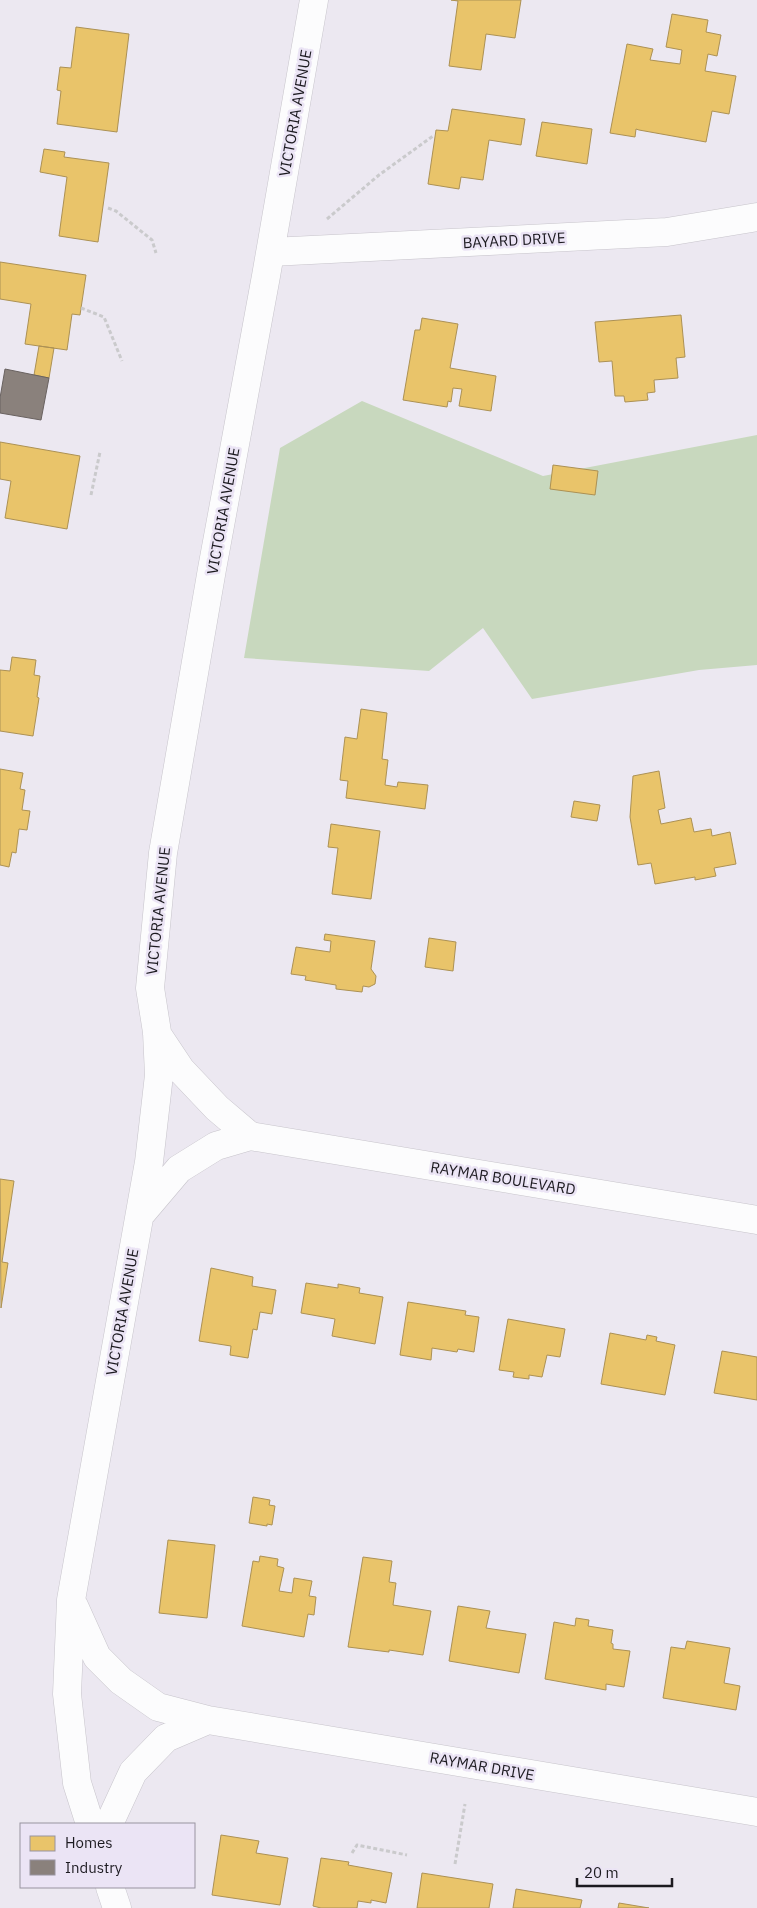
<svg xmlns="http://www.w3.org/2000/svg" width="757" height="1908" font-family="'IBM Plex Sans',sans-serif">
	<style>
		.green { fill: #c8d8be }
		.homes { fill: #e9c46a; stroke: #ac9154 }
		.industry { fill: #8a817c; stroke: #696260 }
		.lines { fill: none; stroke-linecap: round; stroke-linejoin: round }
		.minor-casing { stroke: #c7c4cb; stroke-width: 29 }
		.path { stroke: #cacacc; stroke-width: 3; stroke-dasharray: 4 2.5; stroke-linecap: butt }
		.minor { stroke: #fcfcfd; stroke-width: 28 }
		.labels { text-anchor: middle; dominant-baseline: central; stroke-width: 5; stroke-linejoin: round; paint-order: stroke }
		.street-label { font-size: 15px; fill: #1c1a20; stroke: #ebe4f5 }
	</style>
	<rect width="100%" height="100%" fill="#ece8f1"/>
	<path class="green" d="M362 401 543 476 757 435V665L699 670 532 699 483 628 429 671 244 658 280 448Z"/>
	<path class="homes" d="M451 0H521L515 38 486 34 481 70 449 66 458 1Z
		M672 14 708 20 706 32 721 35 717 56 708 54 705 71 736 76 729 114 712 111 706 142 639 130 636 129 635 137 610 133 627 44 653 49 650 60 680 64 682 50 666 47Z
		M76 27 129 34 117 132 57 124 61 91 57 90 60 67 71 68Z
		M452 109 525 119 521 145 489 140 483 180 461 177 459 189 428 184 436 130 448 131Z
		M542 122 592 129 587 164 536 156Z
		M44 149 65 152 64 157 109 163 98 242 59 236 67 177 40 172Z
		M0 262 86 275 80 315 72 314 67 350 25 344 31 304 0 299Z
		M681 315 685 357 676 358 678 378 654 380 655 392 647 393 648 400 625 402 624 396H615L612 361 599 362 595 322Z
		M422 318 458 324 450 368 496 376 491 411 459 406 462 389 453 388 451 402 448 401 447 407 403 400 415 330H420Z
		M39 346 54 348 49 378 34 375Z
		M0 442 80 456 67 529 5 518 11 481 0 479Z
		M553 465 598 471 595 495 550 489Z
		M12 657 36 660 34 675 40 676 37 697 39 698 33 736 0 731V670L10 671Z
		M361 709 387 713 382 759 388 760 385 785 397 787 398 782 428 785 425 809 346 798 348 781 340 780 345 737 357 739Z
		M0 769 23 773 20 789 25 790 22 810 30 811 27 830 19 829 16 853 12 852 9 867 0 865Z
		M659 771 665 808 658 810 661 824 691 818 694 832 711 829 712 836 730 832 736 864 714 868 716 876 695 880V877L655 884 651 863 638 865 630 817 633 776Z
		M574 801 600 805 597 821 571 817Z
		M331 824 380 831 371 899 332 894 338 848 328 847Z
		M325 934 375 941 371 969 376 976 375 984 369 987 363 986 362 992 336 989V985L305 980 306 976 291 974 296 947 330 952 331 941 324 940Z
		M429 938 456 942 453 971 425 967Z
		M0 1179 14 1181 2 1262 8 1263 1 1308Z
		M211 1268 253 1277 252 1286 276 1290 272 1314 260 1312 257 1330 253 1329 248 1358 230 1355 231 1346 199 1341Z
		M306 1283 338 1288V1284L360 1288 359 1293 383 1297 375 1344 332 1336 335 1319 301 1313Z
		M408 1302 466 1311 465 1315 479 1317 474 1352 458 1349 457 1352 432 1348 431 1360 400 1355Z
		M508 1319 565 1329 560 1357 547 1355 542 1377 529 1375V1379L513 1377 514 1372 499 1370Z
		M610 1333 646 1340 647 1335 657 1337 656 1341 675 1345 665 1395 601 1384Z
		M722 1351 757 1357V1400L714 1393Z
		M253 1497 270 1500 269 1505 275 1506 272 1525 267 1524V1526L249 1523Z
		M168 1540 215 1545 207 1618 159 1613Z
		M260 1556 278 1559 277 1566 284 1568 279 1591 292 1593 294 1578 312 1581 309 1596 316 1597 314 1615 308 1614 304 1637 242 1626 253 1561 259 1562Z
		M363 1557 392 1561 389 1582 396 1583 393 1605 431 1611 423 1655 389 1650V1652L348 1647Z
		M458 1606 490 1611 486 1628 526 1634 519 1673 449 1661Z
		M576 1618 589 1620 588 1626 613 1630 611 1643 613 1644V1649L630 1651 624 1687 606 1684V1690L545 1679 554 1622 575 1626Z
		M687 1641 730 1648 724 1683 740 1686 736 1710 663 1698 671 1647 685 1649Z
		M221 1835 259 1841 256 1853 288 1858 280 1905 212 1895Z
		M321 1858 349 1862 348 1865 392 1873 386 1903 371 1900V1903L358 1901 357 1908H321L313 1906Z
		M422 1873 493 1884 489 1908H417Z
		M516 1889 582 1900 580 1908H513Z
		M619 1903 649 1908H618Z"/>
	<path class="industry" d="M5 369 49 378 41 420 0 413V398Z"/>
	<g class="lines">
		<g class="minor-casing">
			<path id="minor" d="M271 252 667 232 757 217
				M157 1034 181 1070 217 1108 250 1136
				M140 1215 179 1169 216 1146 250 1136 757 1220
				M74 1606 97 1657 121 1681 158 1707 208 1720 757 1812
				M90 1824 77 1783 67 1694 71 1600 149 1162 159 1075 157 1032 150 988 163 853 212 569 266 276 314 0
				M109 1824 133 1772 166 1738 208 1720
				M110 1887 117 1908"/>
		</g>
		<path class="path" d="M108 208 116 211 152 240 156 253
			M327 219 379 175 433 136
			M81 308 104 317 122 361
			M91 495 100 452
			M352 1853 357 1845 407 1855
			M455 1864 465 1804"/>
		<use href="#minor" class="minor"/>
	</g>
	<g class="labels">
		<g class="street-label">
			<text transform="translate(295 113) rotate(-80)">VICTORIA AVENUE</text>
			<text transform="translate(514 240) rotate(-3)">BAYARD DRIVE</text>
			<text transform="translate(223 511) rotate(-80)">VICTORIA AVENUE</text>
			<text transform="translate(158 911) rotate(-84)">VICTORIA AVENUE</text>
			<text transform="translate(503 1178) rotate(9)">RAYMAR BOULEVARD</text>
			<text transform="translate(122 1312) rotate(-80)">VICTORIA AVENUE</text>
			<text transform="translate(482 1766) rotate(10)">RAYMAR DRIVE</text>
		</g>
	</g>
	<rect x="20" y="1823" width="175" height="65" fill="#ebe4f5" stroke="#9893a0"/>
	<rect x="30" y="1836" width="25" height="15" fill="#e9c46a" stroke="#9893a0"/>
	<text x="65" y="1848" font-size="15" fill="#1c1a20">Homes</text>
	<rect x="30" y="1860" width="25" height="15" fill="#8a817c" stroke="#9893a0"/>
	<text x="65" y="1873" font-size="15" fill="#1c1a20">Industry</text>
	<path d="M577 1878v8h95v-8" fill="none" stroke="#1c1a20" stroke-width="2.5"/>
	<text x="584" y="1878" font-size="15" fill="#1c1a20" stroke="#ebe4f5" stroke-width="4" paint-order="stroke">20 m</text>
</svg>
